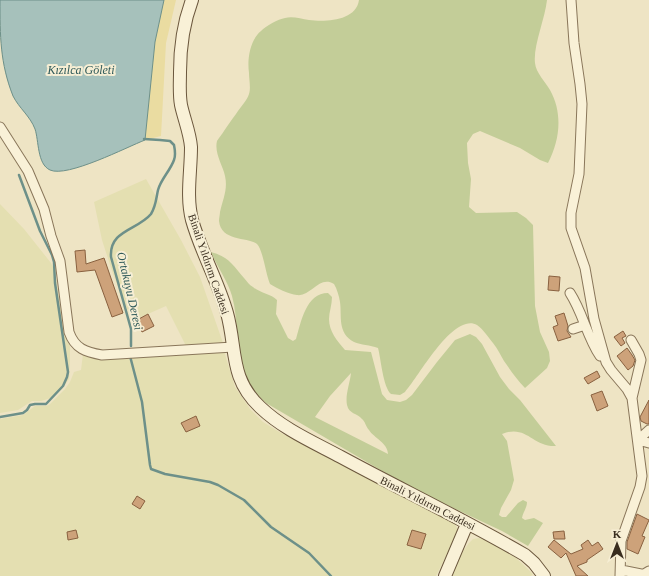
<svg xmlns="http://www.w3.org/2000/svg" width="649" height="576" font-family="'Times New Roman',serif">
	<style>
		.farmland { fill: #e4dfb1 }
		.green { fill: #c3cd98; fill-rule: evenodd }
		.sand { fill: #eadca1 }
		.water { fill: #a6c1bb; stroke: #6d9089 }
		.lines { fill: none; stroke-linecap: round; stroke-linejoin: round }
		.stream { stroke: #6d9089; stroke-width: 2.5 }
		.building { fill: #cda27a; stroke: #896140 }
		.street-casing { stroke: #89765a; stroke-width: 11 }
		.secondary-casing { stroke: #6b573d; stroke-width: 14 }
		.street { stroke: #f9f1d7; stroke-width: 9 }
		.secondary { stroke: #f9f1d7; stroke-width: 12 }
		.labels { text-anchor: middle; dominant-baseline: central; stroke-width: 4; stroke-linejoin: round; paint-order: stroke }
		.street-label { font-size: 11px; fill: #392d1e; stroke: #f6eed4 }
		.water-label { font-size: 12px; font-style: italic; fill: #2e5959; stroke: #f6eed4 }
	</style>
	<rect width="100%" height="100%" fill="#eee4c4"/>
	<path class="farmland" d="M146 179 181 240 200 277 223 343 186 346 166 306 132 321 113 274 102 240 94 202Z
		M0 204 24 229 51 263 55 271 63 323 70 346V361L69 379 62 389 51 398 41 401H32L18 410 0 413Z
		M224 351 235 387 250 409 263 422 281 433 455 524 457 528V534L436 576H0V419L23 415 35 406H45L49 405 65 389 70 382 74 372 81 370 83 354Z
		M479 538 485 540 515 557 533 574 531 576H452L460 555 469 543 473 539Z"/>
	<path class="green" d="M359 0H547C545 19 533 46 535 63 536 73 545 81 550 90 563 113 560 140 548 163L540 160 520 148 480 131 473 134 467 143 468 163 471 179 469 207 476 213 517 212 526 218 533 225 535 306 540 332 549 352 550 361 547 368 525 388C517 380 511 371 504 361 501 356 498 349 493 343 489 338 483 329 477 325 453 312 418 378 405 392L400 395 391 394C383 387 381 359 378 348 370 345 361 345 354 342 337 333 342 316 340 302 339 296 337 289 334 284 319 275 311 297 297 295 289 294 276 288 270 284 266 275 263 250 257 244 249 237 221 242 219 221 219 218 220 214 220 212 223 199 228 189 225 176 223 166 214 153 217 141 219 138 222 134 224 131 228 125 232 119 236 114 240 107 247 101 249 94 251 88 249 79 249 73 247 59 250 40 261 31 266 26 278 19 285 18 293 16 301 19 309 20 326 22 356 21 359 0Z
		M211 252C229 257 233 265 244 278 247 281 249 285 253 287 260 293 271 294 277 300L276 314 288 338 293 341 296 339C301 322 306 293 328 293L332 297C332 305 329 312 329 319 329 331 337 341 345 350L371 352 382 394 387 400 400 402 406 400 412 395 437 362 455 340 470 334 476 337 482 344 500 377 509 389 520 400 556 446C532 447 527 424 502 434L507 441 514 480 511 490 501 508 499 515 502 517H506L518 503 523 500 527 502C527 508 523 512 522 518L525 520 534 518 543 523 528 546 502 531 413 489 266 403C258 395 247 386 243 375 235 349 239 321 232 296 228 281 217 267 211 252ZM351 373C350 383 345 395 347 405 349 414 357 413 362 419 365 421 366 427 369 430 374 438 388 443 388 454L315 417 330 396Z"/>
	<path class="sand" d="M164 0H176L166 43 161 136 145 140 155 42Z"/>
	<path class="water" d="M0 0H164L155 42 145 140C127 147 67 178 50 170 37 164 39 141 35 129 30 116 19 108 13 96 0 63 0 36 0 0Z"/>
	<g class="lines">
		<path class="stream" d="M131 346V329L111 257C109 230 138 230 151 214 156 206 156 199 158 190 161 179 170 171 174 160 176 155 175 150 174 145L170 141 160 140 144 139
			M130 356 142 402 150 465 151 469 165 474 210 482 218 485 244 500 271 527 309 553 331 576
			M0 417 23 413 27 410 30 405 35 404H46L63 386 67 377 68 372 55 283 54 262 52 255 40 231 19 175"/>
	</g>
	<path class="building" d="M85 250 86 264 104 258 123 313 112 317 95 270 77 272 75 251Z
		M549 276 560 277 559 291 548 290Z
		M564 313 568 326 567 331 571 337 558 341 553 327 558 325 555 316Z
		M148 314 154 326 142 332 137 320Z
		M623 331 626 336 622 338 625 343 621 346 614 337Z
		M627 348 632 355 635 360 633 366 628 370 617 356Z
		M597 371 600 377 588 384 584 378Z
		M602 391 608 406 597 411 591 395Z
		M649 400V424H647L641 421 640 417Z
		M196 416 200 426 186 432 181 423Z
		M137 496 145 501 140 509 132 504Z
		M637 514 649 520 642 536 645 537 638 554 627 549V542Z
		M76 530 78 538 68 540 67 532Z
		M412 530 426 534 421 549 407 545Z
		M564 531 565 539H554L553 532Z
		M554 540 571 554 583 549 581 545 588 540 592 546 598 542 603 549 587 560V562L577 566 588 576H576L566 553 561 558 548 547Z"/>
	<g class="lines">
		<g class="street-casing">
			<path id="street" d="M571 0 574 43 580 84 582 104 579 174 571 213V228L585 268 594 319 606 362 611 370 627 389 632 398 642 476 640 487 621 541 620 576
				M0 127 28 171 44 209 51 236 60 261 69 332C75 349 86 352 102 355L233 347
				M570 293C583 313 587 337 600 356
				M573 329 585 325
				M631 340 639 354 641 360 632 398
				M638 440 649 430
				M638 440 649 443
				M621 570 641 574H644L649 571"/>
		</g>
		<g class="secondary-casing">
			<path id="secondary" d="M192 0C183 24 180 47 180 72 180 83 179 94 181 105 184 119 190 133 191 147 191 172 186 196 192 220 201 252 218 281 227 313 237 349 229 378 260 407 283 429 313 442 341 457 402 490 465 520 525 555L534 563 544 576
				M445 576 467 524"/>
		</g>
		<use href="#street" class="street"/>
		<use href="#secondary" class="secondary"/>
	</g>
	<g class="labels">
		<g class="street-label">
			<text transform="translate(209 264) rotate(71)">Binali Yıldırım Caddesi</text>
			<text transform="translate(428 503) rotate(27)">Binali Yıldırım Caddesi</text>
		</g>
		<g class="water-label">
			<text x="81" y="70">Kızılca Göleti</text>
			<text transform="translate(130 291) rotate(77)">Ortakuyu Deresi</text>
		</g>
	</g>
	<g transform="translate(617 544)" stroke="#f6eed4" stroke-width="3" paint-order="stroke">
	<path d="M0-3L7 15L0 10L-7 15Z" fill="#392d1e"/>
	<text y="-6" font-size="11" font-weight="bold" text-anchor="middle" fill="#392d1e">K</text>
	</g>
</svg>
